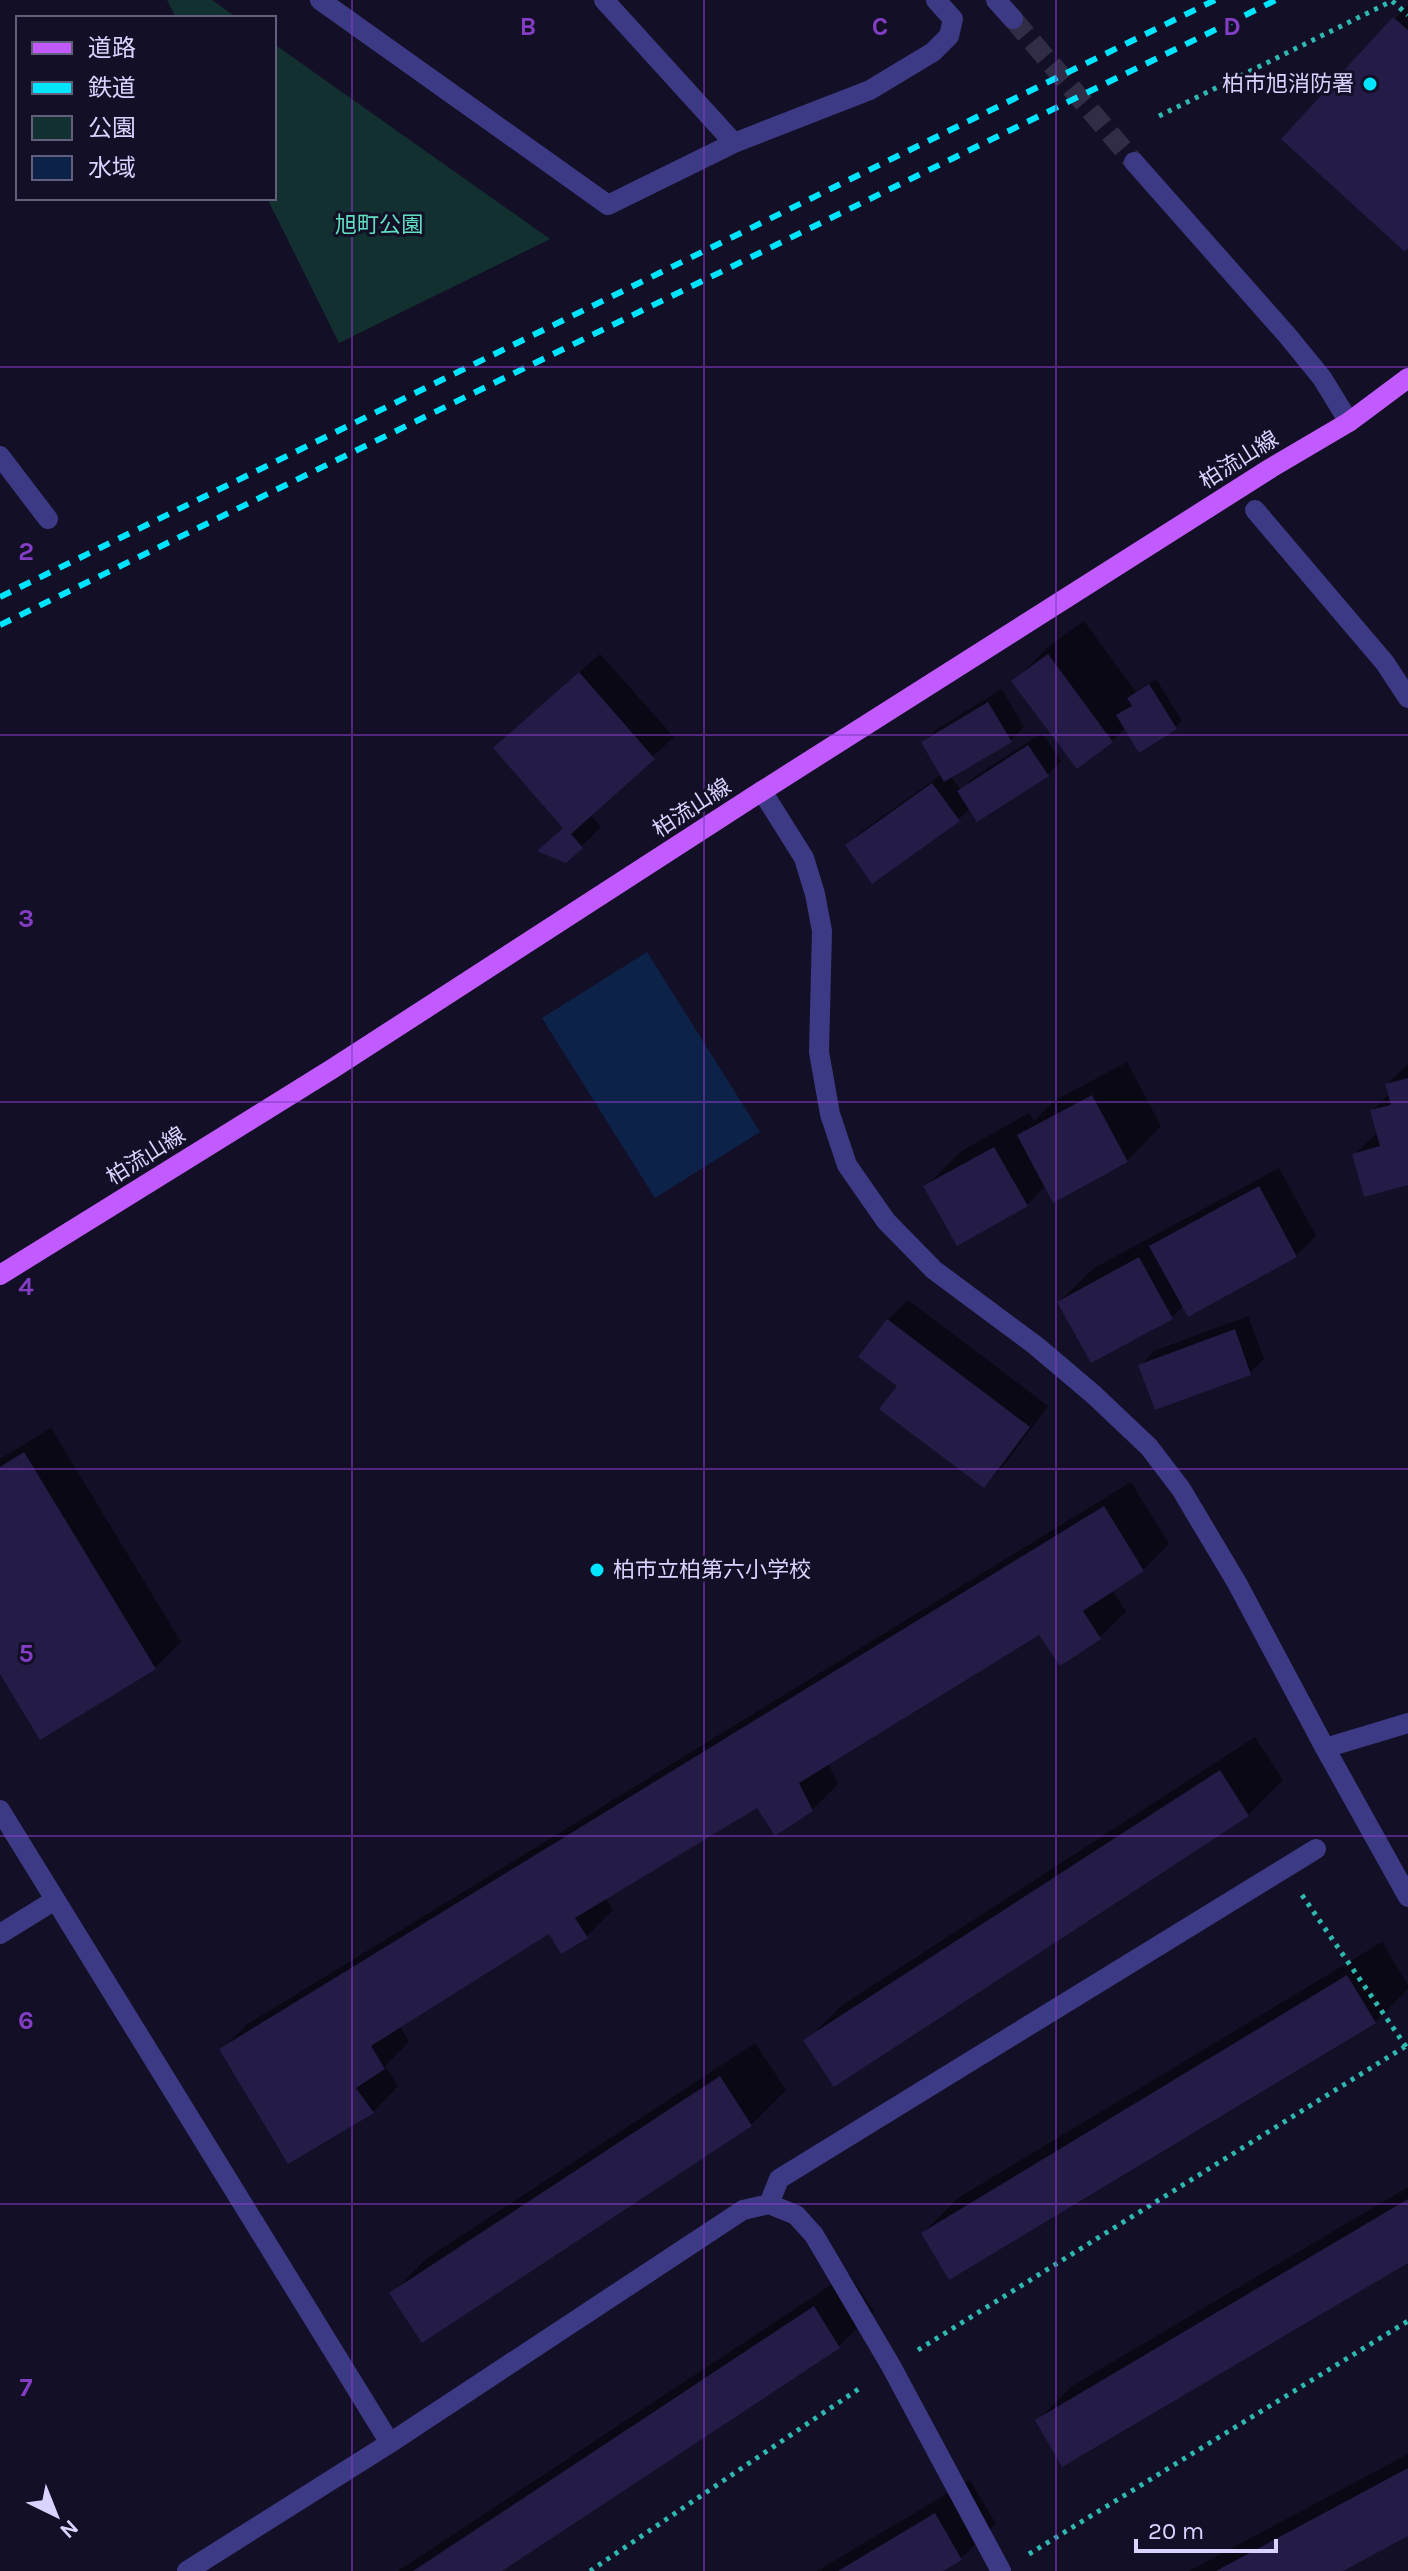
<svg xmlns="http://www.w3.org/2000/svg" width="1408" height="2571" font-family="Karla,'Noto Sans JP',sans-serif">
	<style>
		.green { fill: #12302f }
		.water { fill: #0c2248 }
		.shadow { fill: #0007 }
		.building { fill: #241b47 }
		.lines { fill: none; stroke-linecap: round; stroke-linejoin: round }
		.minor-tunnel { stroke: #312d47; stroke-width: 20; stroke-dasharray: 20 10; stroke-linecap: butt }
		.path { stroke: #2fb8b0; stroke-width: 5; stroke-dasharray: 4 6; stroke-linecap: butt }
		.minor { stroke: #3d3a85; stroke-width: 20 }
		.major { stroke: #c25bff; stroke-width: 20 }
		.rail { stroke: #00e5ff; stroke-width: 6; stroke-dasharray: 12 10; stroke-linecap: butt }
		.grid { fill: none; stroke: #843dc5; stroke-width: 2; stroke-opacity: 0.55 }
		.poi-dot { fill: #00e5ff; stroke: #130f26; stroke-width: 3 }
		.labels { text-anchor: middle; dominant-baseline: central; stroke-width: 6; stroke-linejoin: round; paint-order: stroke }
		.poi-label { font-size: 22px; fill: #d9d4ff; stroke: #130f26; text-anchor: end }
		.park-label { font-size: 22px; fill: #5fe0c0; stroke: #130f26 }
		.street-label { font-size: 22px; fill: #d9d4ff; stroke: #130f26 }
		.grid-label { font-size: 26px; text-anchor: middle; font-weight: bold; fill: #843dc5; stroke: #130f26; stroke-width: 6; stroke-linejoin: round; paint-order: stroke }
	</style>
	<rect width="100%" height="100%" fill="#130f26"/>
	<path class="green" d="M167 0H212L237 18H176Z
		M274 44 550 239 339 343 267 198H274Z"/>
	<path class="water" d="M647 952 760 1132 655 1198 542 1018Z"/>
	<path class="shadow" d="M1408 5V246L1284 138Z
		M1084 621 1136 692 1156 679 1182 721 1175 727H1126L1112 741 1014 681 1048 647Z
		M600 654 674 737 590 814 601 827 581 847 565 827 516 728Z
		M1002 689 1024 727 1011 740 950 776 961 790 973 778 1042 733 1061 761 1047 775 970 808 959 819 873 881 847 845 861 832 942 774 924 742 937 729Z
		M1127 1062 1161 1126 1127 1161 1046 1185 1027 1205 926 1187 960 1152 1029 1113 1034 1121 1054 1101Z
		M1408 1064V1183L1354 1155 1375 1135 1379 1134 1372 1111 1390 1093 1387 1084Z
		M1279 1168 1316 1236 1296 1256 1184 1305 1172 1317 1059 1302 1094 1268Z
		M908 1300 1048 1406 1004 1465 984 1486 900 1386 888 1320Z
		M1248 1316 1264 1359 1250 1373 1141 1365 1154 1351Z
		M51 1428 181 1642 155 1668 0 1670V1459Z
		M1131 1482 1169 1544 1143 1570 1112 1590 1126 1612 1100 1637 1061 1663 1040 1633 828 1763 838 1784 812 1810 757 1806 605 1898 613 1910 587 1936 562 1952 549 1932 400 2026 409 2042 385 2066 398 2086 373 2112 222 2049 248 2024Z
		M1255 1737 1283 1780 1248 1815 834 2084 806 2041 841 2006Z
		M1382 1942 1408 1985V1989L1375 2022 923 2233 958 2198Z
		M755 2043 786 2090 751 2125 423 2340 392 2294 426 2259Z
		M1408 2187V2261L1038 2420 1072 2386Z
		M849 2273 874 2312 839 2346 498 2571H398Z
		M1408 2454V2534L1339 2571H1189Z
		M970 2480 996 2524 961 2558 939 2571H817Z"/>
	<path class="building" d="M1393 17 1408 30V248L1405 252 1281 139Z
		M1048 654 1113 742 1077 769 1011 681Z
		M579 672 655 759 571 834 583 848 566 863 537 851 563 828 493 748Z
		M1149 684 1177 729 1139 753 1116 715 1132 706 1127 698Z
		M988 702 1012 742 944 782 921 742Z
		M1028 745 1049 776 977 822 957 791Z
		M932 783 960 821 872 884 845 845Z
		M1408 1078V1185L1364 1197 1352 1154 1380 1146 1370 1110 1391 1105 1385 1084Z
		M1092 1095 1128 1162 1053 1203 1017 1135Z
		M994 1147 1028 1206 957 1246 923 1186Z
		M1259 1186 1297 1257 1188 1317 1149 1246Z
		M1139 1257 1173 1319 1091 1363 1057 1302Z
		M887 1319 1030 1427 984 1488 879 1409 897 1386 858 1357Z
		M1235 1329 1251 1375 1155 1410 1138 1365Z
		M24 1452 156 1669 40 1740 0 1674V1467Z
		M1104 1506 1144 1571 1083 1611 1101 1639 1060 1666 1039 1635 799 1783 813 1811 775 1836 757 1808 575 1918 588 1938 561 1954 549 1934 371 2046 385 2069 356 2088 374 2113 288 2164 219 2049Z
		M1220 1770 1249 1816 834 2087 803 2040Z
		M1347 1975 1376 2023 949 2280 921 2233Z
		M720 2076 752 2126 422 2343 389 2293Z
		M1408 2199V2263L1062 2467 1035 2420Z
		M814 2306 840 2348 502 2571H413Z
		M1408 2468V2536L1343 2571H1216Z
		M935 2513 962 2560 943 2571H838Z"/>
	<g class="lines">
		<path class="minor-tunnel" d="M1013 19 1134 162"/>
		<path class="path" d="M1159 116 1392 1 1408 15
			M1302 1895 1407 2048
			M918 2350 1406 2046
			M1029 2554 1408 2321
			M590 2571 863 2386"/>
		<path class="minor" d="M320 0 608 205 734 143 870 90 933 52 949 36 953 19 936 0
			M604 0 734 143
			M996 0 1013 19
			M1134 162 1287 335 1322 378 1349 422
			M0 456 48 519
			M1255 510 1385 663 1408 698
			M762 791 804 858 815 894 822 931 819 1052 830 1114 847 1165 886 1221 934 1270 1035 1345 1093 1394 1149 1447 1181 1489 1237 1583 1325 1748 1408 1897
			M1325 1748 1408 1723
			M0 1810 390 2443
			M0 1934 55 1900
			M769 2204 779 2179 1316 1849
			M187 2571 390 2443 743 2210 769 2204 796 2215 814 2235 891 2366 1001 2571"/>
		<path class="major" d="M0 1275 332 1069 762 791 1271 468 1349 422 1408 378"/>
		<path class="rail" d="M0 597 1215 0
			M0 625 1276 0"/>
	</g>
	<path class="grid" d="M352 0V2571M704 0V2571M1056 0V2571M0 367H1408M0 735H1408M0 1102H1408M0 1469H1408M0 1836H1408M0 2204H1408"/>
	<g class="poi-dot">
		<circle cx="1370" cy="84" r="8"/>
		<circle cx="597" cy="1570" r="8"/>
	</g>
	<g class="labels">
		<g class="poi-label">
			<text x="1354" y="84">柏市旭消防署</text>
			<text x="613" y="1570" text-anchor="start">柏市立柏第六小学校</text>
		</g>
		<g class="park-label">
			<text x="379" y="225">旭町公園</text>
		</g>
		<g class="street-label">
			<text transform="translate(1239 460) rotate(-32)">柏流山線</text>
			<text transform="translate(692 808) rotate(-33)">柏流山線</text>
			<text transform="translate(146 1156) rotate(-32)">柏流山線</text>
		</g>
	</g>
	<g class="grid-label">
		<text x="528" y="35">B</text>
		<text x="880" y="35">C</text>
		<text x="1232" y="35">D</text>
		<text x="26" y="560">2</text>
		<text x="26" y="927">3</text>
		<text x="26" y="1295">4</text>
		<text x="26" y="1662">5</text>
		<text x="26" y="2029">6</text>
		<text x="26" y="2396">7</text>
	</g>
	<rect x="16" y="16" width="260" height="184" fill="#130f26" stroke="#625e7d" stroke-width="2"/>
	<rect x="32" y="42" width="40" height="12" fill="#c25bff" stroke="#625e7d" stroke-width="2"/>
	<text x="88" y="56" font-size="24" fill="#d9d4ff">道路</text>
	<rect x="32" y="82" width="40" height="12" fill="#00e5ff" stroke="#625e7d" stroke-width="2"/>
	<text x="88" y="96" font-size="24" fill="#d9d4ff">鉄道</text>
	<rect x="32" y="116" width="40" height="24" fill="#12302f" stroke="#625e7d" stroke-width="2"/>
	<text x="88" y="136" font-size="24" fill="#d9d4ff">公園</text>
	<rect x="32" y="156" width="40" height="24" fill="#0c2248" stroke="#625e7d" stroke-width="2"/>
	<text x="88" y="176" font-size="24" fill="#d9d4ff">水域</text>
	<g transform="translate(56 2515) rotate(137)" stroke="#130f26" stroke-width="6" paint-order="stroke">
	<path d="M0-6L14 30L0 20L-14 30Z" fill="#d9d4ff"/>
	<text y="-12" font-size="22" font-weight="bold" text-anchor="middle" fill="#d9d4ff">N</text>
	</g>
	<path d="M1136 2539v12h140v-12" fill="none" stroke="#d9d4ff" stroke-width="4"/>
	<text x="1148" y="2539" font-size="24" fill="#d9d4ff" stroke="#130f26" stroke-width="6" paint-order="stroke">20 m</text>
</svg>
